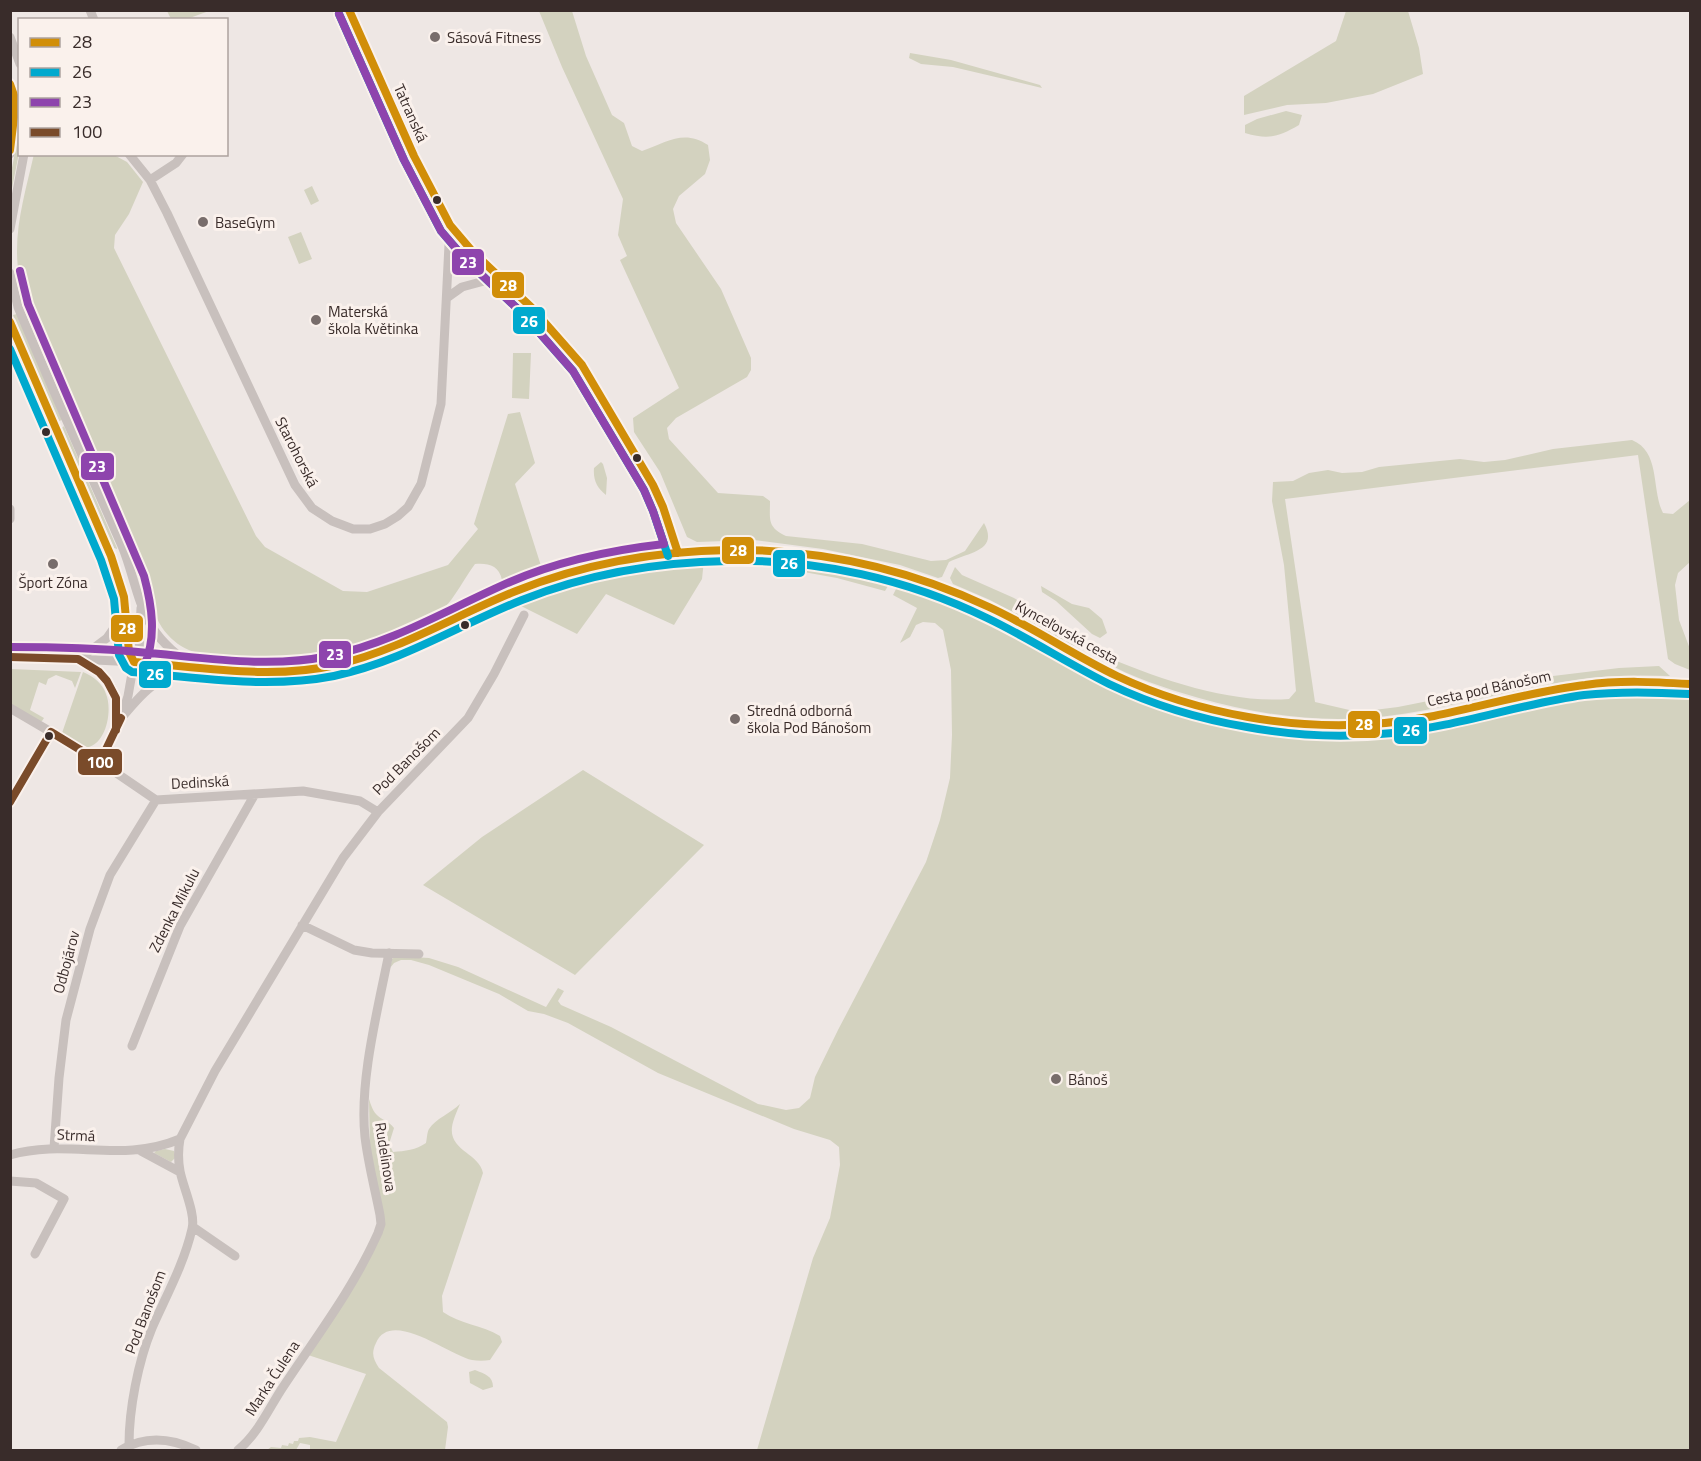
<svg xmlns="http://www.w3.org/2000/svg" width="1701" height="1461" font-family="'Titillium Web',sans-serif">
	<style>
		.green { fill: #d3d2bf }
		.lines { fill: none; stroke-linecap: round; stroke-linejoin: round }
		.minor { stroke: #c8c0bd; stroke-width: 9 }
		.bus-1-casing { stroke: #faf1ec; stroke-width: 12 }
		.bus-2-casing { stroke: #faf1ec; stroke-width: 12 }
		.bus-3-casing { stroke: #faf1ec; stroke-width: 12 }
		.bus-4-casing { stroke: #faf1ec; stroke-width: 12 }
		.bus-1 { stroke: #d18e08; stroke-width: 8 }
		.bus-2 { stroke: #00a9ce; stroke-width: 8 }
		.bus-3 { stroke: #8e44ad; stroke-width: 8 }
		.bus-4 { stroke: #7a4b2a; stroke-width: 8 }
		.poi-dot { fill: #786d6b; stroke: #faf1ec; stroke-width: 2 }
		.bus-dot { fill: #392c2a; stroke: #faf1ec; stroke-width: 2 }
		.labels { text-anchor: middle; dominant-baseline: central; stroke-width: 6; stroke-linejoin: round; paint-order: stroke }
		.poi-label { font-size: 15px; fill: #392c2a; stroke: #faf1ec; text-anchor: start }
		.street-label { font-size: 15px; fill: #392c2a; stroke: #faf1ec }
		.line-badge { stroke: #faf1ec; stroke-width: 2 }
		.badge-label { font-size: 16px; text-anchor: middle; font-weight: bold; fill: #fff }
	</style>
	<rect width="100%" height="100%" fill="#eee7e4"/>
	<path class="green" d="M167 11H209L187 19H171Z
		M539 11H572L586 56 612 115 624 123 632 146 642 151C667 142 684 129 708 145L710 160 705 174 679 196 673 209 676 223 721 289 751 358V370L747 377 676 418 667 428 669 439 718 493 763 496 770 501C770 520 767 527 786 536L862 544 931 561 946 560 965 551 984 523C999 551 969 552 949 562L942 577 938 578 900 565 823 549 754 540 697 542 687 537 660 472 634 432 633 418 679 388 620 260 627 256 618 235 623 199 562 67Z
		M1346 11H1408L1419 48 1423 74 1373 94 1326 103 1287 105 1244 115V96L1336 41Z
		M910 53 951 60 1040 85 1042 88 953 67 921 64 909 58Z
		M1286 111 1302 115 1299 125C1278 137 1269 140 1245 133V125L1257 119Z
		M19 131V153L11 193V173Z
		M34 154 114 155 127 162 143 182 129 214 115 235 114 248 256 536 265 547 343 591 367 592 448 565 478 529 474 524 508 414 520 412 535 463 515 484 542 569 506 581 502 580C499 565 488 563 475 564 465 577 455 598 443 609 432 619 412 624 398 629 366 641 332 653 298 658 275 662 252 659 230 658 206 656 184 653 168 635 150 615 148 588 139 564 116 505 94 445 67 388 50 351 27 316 19 275 12 234 25 194 34 154Z
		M312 186 319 201 311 205 304 190Z
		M301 232 312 259 299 264 288 237Z
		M17 314 62 420 59 421 13 315Z
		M513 353H531L529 399 512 398Z
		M64 426 117 548V549L114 548 62 428Z
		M1632 440C1661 452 1651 489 1663 513L1673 514 1690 500V562L1678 573 1675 585 1679 620 1690 649V670L1675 664 1668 659 1638 455 1285 499 1315 702 1358 712 1398 707 1553 676 1619 668 1659 666 1670 676C1638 675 1607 675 1575 680 1504 690 1436 713 1365 718 1310 722 1251 713 1199 698 1165 688 1132 678 1102 660L1100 654C1156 678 1229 704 1289 699L1296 691 1284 565 1272 501 1273 482 1293 481 1309 473 1328 470 1342 473 1362 472 1379 467 1460 459 1484 462 1505 460 1553 449Z
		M601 462 603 464 607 478 606 495C597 488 593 480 594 468Z
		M734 557 770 561 771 559 777 562 780 568 730 563Z
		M704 560 702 579 674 625 606 594 577 634 519 605C578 580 640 565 704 560Z
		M795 560 888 577 891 581 885 591 837 578 787 569 790 562Z
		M955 567 962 575 1014 598 1090 647 1084 649 1072 645 990 600 953 584 950 578Z
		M904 582C988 602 1055 657 1132 693 1155 704 1182 710 1206 715 1290 734 1361 736 1445 720H1455L1459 725 1467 723 1469 715C1545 699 1613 683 1690 692V1450H757L813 1258 830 1218 840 1165 839 1147 830 1140 794 1129 658 1073 568 1023 544 1014 528 1011 499 994 429 965 411 960H401L394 963 390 968 392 959 396 956 429 958 458 967 546 1007 558 988 564 991 558 1001 561 1005 611 1027 758 1104 786 1110 799 1108 810 1098 815 1077 838 1030 926 862 940 820 950 778 952 735 951 670 943 630 935 623 923 622 916 625 910 637 900 643 917 608 893 595 899 583Z
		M1041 586 1072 604 1089 608 1102 619 1107 633 1100 638 1092 634 1056 601 1042 592Z
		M11 669 81 672 75 688 72 681 56 675 48 679 46 685 39 682 30 710 44 718 42 721H36L11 706Z
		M83 672C93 676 103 684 106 694 113 711 106 747 84 748L62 733Z
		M583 770 704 845 575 975 423 885 482 837Z
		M369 1099C371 1105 373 1112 378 1116 384 1121 389 1121 394 1128L389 1144 393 1152C405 1151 416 1150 426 1143 427 1139 427 1132 429 1129 435 1119 451 1113 460 1104 457 1111 453 1120 452 1127 449 1151 479 1153 483 1173L442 1296 443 1312C460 1324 482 1325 500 1336L502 1342 490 1360C484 1361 478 1361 472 1360 450 1356 391 1308 376 1343 371 1353 373 1359 379 1368L447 1422 448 1427 445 1450H310V1445L300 1443 296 1450H267L271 1447 281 1448 282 1445 288 1446 289 1443 293 1444 294 1441H298L299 1438 310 1437 336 1442 366 1374 308 1355 383 1230 370 1150Z
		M165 1149 174 1151 175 1158 171 1162 154 1153 156 1151Z
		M475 1370C485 1374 493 1376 493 1387L483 1390 470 1383 469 1372Z"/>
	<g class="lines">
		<path class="minor" d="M90 10 94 20
			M349 10 414 156 450 225 473 252 531 307 582 365 653 485 663 507 678 553
			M10 37 20 64
			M10 83 16 101 10 154
			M129 154 150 180 167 213 295 485 312 508 332 521 353 529H370L385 524 398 516 408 507 421 484 441 404 450 225
			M150 180 176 163 183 154
			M10 229 24 154
			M10 273 18 307C51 387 87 466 122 546 133 572 137 603 152 627 162 643 179 658 196 666
			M448 297 462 287 499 277
			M10 321 111 556 124 597 129 652 134 662
			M10 509V519
			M10 657C57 658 104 660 150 663 211 668 272 679 333 665 398 651 457 615 519 590 589 562 665 550 741 550 825 550 909 570 986 606 1031 627 1072 655 1116 676 1158 696 1204 709 1250 717 1304 727 1360 728 1415 719 1467 711 1517 695 1569 687 1609 680 1650 681 1690 684
			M79 659 107 638 125 612
			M80 660C95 669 113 680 116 699 118 706 116 716 116 724
			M10 708 90 755 156 800 303 791 360 801 378 812
			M124 715C148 686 156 679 193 670
			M100 762 121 718 128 696 134 662 139 652 141 608
			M10 803 51 732
			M302 925 354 950 372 953 419 954
			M132 1046 180 926 255 794
			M54 1148 59 1078 66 1020 90 929 110 875 156 800
			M141 1151 180 1172
			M10 1155C68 1138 121 1164 180 1139
			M10 1181 36 1183 64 1199 35 1254
			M193 1227 235 1256
			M129 1445C129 1409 138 1362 152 1328 166 1296 184 1264 192 1229 196 1214 183 1187 180 1171 178 1160 178 1150 180 1139L215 1071 343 858 378 812 468 718 494 674 524 615
			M121 1450C146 1435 171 1438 196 1450
			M238 1450C258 1434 269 1408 283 1387 316 1337 353 1289 378 1233L381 1224 380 1215C375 1189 368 1163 365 1137 359 1081 378 1009 389 953"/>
		<g class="bus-1-casing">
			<path id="bus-1" d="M349 10 414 156 450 225 473 252 531 307 582 365 653 485 663 507 678 553
				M10 84 16 101 10 150
				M10 322 111 556 124 597 129 652 134 662C201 667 270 680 336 665 400 650 456 615 516 591 583 564 657 551 730 550 819 549 908 569 989 607 1033 627 1073 655 1117 676 1159 696 1203 709 1248 717 1310 728 1372 728 1434 716 1484 706 1534 691 1585 685 1620 680 1655 682 1690 684"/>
		</g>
		<g class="bus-2-casing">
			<path id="bus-2" d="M339 14 404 160 441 231 466 260 523 314 573 371 644 490 653 511 668 556
				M10 349 101 560 114 599 119 655 126 668 132 672C199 678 268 689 334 676 401 662 459 625 522 600 587 574 658 562 728 561 818 559 907 579 987 618 1029 638 1067 663 1109 684 1153 705 1199 719 1247 727 1295 736 1344 738 1393 733 1458 726 1520 704 1584 695 1619 691 1654 692 1689 694"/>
		</g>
		<g class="bus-3-casing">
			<path id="bus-3" d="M20 271 28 304 144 576C152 606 157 637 144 666
				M10 647C53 647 96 648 138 652 201 657 266 669 329 656 393 643 450 608 510 582 558 561 612 550 664 544L653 511 644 490 573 371 523 314 466 260 441 231 404 160 339 14"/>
		</g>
		<g class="bus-4-casing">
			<path id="bus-4" d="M10 657 78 659 99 672 107 681 116 698V730
				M10 802 51 732 100 762 121 718"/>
		</g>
		<use href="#bus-1" class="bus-1"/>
		<use href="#bus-2" class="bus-2"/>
		<use href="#bus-3" class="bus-3"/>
		<use href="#bus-4" class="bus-4"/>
	</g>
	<g class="poi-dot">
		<circle cx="435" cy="37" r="6"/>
		<circle cx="203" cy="222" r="6"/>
		<circle cx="316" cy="320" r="6"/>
		<circle cx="53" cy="564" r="6"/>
		<circle cx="735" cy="719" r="6"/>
		<circle cx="1056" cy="1079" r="6"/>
	</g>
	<g class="bus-dot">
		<circle cx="437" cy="200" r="5"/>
		<circle cx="46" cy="432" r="5"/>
		<circle cx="637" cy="458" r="5"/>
		<circle cx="465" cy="625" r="5"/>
		<circle cx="49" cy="736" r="5"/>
	</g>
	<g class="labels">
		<g class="poi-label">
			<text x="447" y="37">Sásová Fitness</text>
			<text x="215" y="222">BaseGym</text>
			<text x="328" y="311">Materská<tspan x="328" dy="17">škola Květinka</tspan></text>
			<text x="53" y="582" text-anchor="middle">Šport Zóna</text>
			<text x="747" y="710">Stredná odborná<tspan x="747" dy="17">škola Pod Bánošom</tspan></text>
			<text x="1068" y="1079">Bánoš</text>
		</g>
		<g class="street-label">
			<text transform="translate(411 113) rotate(66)">Tatranská</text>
			<text transform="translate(297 452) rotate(63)">Starohorská</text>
			<text transform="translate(1067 632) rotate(29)">Kynceľovská cesta</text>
			<text transform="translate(1489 688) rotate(-12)">Cesta pod Bánošom</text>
			<text transform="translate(406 761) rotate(-45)">Pod Banošom</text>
			<text transform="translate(200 782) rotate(-3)">Dedinská</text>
			<text transform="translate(174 910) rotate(-63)">Zdenka Mikulu</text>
			<text transform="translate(66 962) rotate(-75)">Odbojárov</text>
			<text transform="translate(76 1135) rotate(3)">Strmá</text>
			<text transform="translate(386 1157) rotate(81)">Rudelinova</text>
			<text transform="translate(145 1312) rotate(-69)">Pod Banošom</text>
			<text transform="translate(272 1378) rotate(-57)">Marka Čulena</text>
		</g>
	</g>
	<g class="line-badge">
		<rect x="451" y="248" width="34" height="28" rx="6" fill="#8e44ad"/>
		<rect x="491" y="271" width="34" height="28" rx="6" fill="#d18e08"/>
		<rect x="512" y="306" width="34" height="29" rx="6" fill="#00a9ce"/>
		<rect x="80" y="452" width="35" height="29" rx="6" fill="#8e44ad"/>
		<rect x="721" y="536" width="34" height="29" rx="6" fill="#d18e08"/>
		<rect x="772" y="549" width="34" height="29" rx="6" fill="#00a9ce"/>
		<rect x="110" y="614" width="34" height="29" rx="6" fill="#d18e08"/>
		<rect x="318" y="640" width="34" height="29" rx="6" fill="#8e44ad"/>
		<rect x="138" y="660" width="34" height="29" rx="6" fill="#00a9ce"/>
		<rect x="1347" y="710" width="34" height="29" rx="6" fill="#d18e08"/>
		<rect x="1393" y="716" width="35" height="29" rx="6" fill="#00a9ce"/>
		<rect x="77" y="748" width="46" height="28" rx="6" fill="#7a4b2a"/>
	</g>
	<g class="badge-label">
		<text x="468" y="268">23</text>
		<text x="508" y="291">28</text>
		<text x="529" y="327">26</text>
		<text x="97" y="472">23</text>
		<text x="738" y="556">28</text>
		<text x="789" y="569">26</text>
		<text x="127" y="634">28</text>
		<text x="335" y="660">23</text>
		<text x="155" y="680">26</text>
		<text x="1364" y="730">28</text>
		<text x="1411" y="736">26</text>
		<text x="100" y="768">100</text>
	</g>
	<rect width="1701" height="1461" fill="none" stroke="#392c2a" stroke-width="24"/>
	<rect x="18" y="18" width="210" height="138" fill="#faf1ec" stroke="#ada29e" stroke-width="1.5"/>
	<rect x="30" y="38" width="30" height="9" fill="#d18e08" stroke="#ada29e" stroke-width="1.5"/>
	<text x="72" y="48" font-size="18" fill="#392c2a">28</text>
	<rect x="30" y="68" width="30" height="9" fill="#00a9ce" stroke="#ada29e" stroke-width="1.5"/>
	<text x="72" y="78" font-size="18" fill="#392c2a">26</text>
	<rect x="30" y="98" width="30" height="9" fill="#8e44ad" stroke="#ada29e" stroke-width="1.5"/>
	<text x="72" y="108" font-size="18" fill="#392c2a">23</text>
	<rect x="30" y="128" width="30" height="9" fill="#7a4b2a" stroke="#ada29e" stroke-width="1.5"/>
	<text x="72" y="138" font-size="18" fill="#392c2a">100</text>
</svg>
